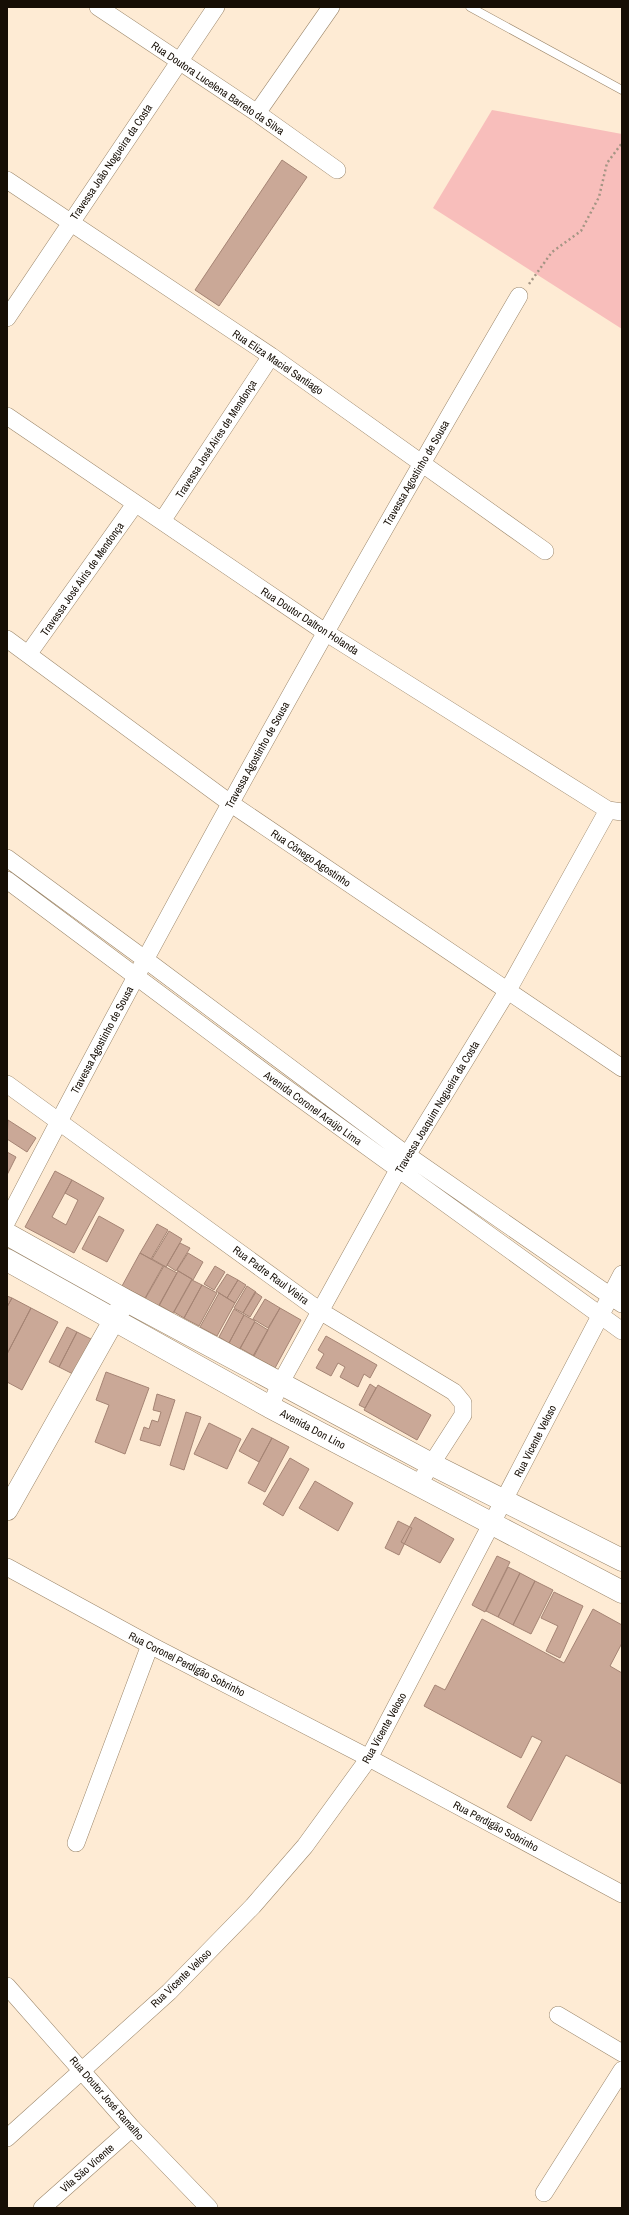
<svg xmlns="http://www.w3.org/2000/svg" width="629" height="2215" font-family="'Archivo Narrow',sans-serif">
	<style>
		.green { fill: #f8bebb }
		.building { fill: #caa897; stroke: #a58474 }
		.lines { fill: none; stroke-linecap: round; stroke-linejoin: round }
		.service-casing { stroke: #9c876b; stroke-width: 9 }
		.minor-casing { stroke: #9c876b; stroke-width: 18 }
		.tertiary-casing { stroke: #9c876b; stroke-width: 22 }
		.primary-casing { stroke: #9c876b; stroke-width: 23 }
		.path { stroke: #a49584; stroke-width: 2.5; stroke-dasharray: 2 3; stroke-linecap: butt }
		.service { stroke: #fff; stroke-width: 8 }
		.minor { stroke: #fff; stroke-width: 17 }
		.tertiary { stroke: #fff; stroke-width: 21 }
		.primary { stroke: #fff; stroke-width: 22 }
		.labels { text-anchor: middle; dominant-baseline: central; stroke-width: 3; stroke-linejoin: round; paint-order: stroke }
		.street-label { font-size: 11px; fill: #160e05; stroke: #fff }
	</style>
	<rect width="100%" height="100%" fill="#feebd4"/>
	<path class="green" d="M492 110 622 134V329L433 208Z"/>
	<path class="building" d="M282 160 307 177 219 306 195 290Z
		M8 1120 36 1138 27 1152 7 1139Z
		M7 1152 16 1157 7 1175Z
		M55 1171 72 1180 52 1217 66 1225 78 1200 65 1193 72 1180 104 1198 74 1253 25 1227Z
		M99 1216 124 1230 107 1262 82 1249Z
		M157 1224 168 1230 151 1259 140 1253Z
		M169 1231 182 1239 166 1267 152 1259Z
		M180 1243 190 1248 176 1271 167 1265Z
		M140 1253 163 1266 145 1298 122 1286Z
		M188 1253 203 1262 193 1280 177 1270Z
		M164 1266 177 1273 159 1306 145 1299Z
		M215 1266 225 1272 214 1290 204 1284Z
		M178 1271 192 1279 173 1313 159 1305Z
		M227 1274 238 1280 227 1298 216 1291Z
		M192 1280 202 1285 184 1318 174 1312Z
		M238 1280 246 1285 235 1303 227 1298Z
		M202 1285 217 1293 199 1326 184 1318Z
		M247 1286 256 1292 243 1313 234 1308Z
		M255 1292 262 1297 250 1317 243 1313Z
		M219 1293 235 1303 217 1336 200 1327Z
		M7 1296 12 1298 7 1307Z
		M12 1298 31 1308 7 1354V1307Z
		M265 1299 280 1308 268 1328 253 1319Z
		M31 1308 58 1322 22 1390 7 1382V1354Z
		M280 1308 301 1320 275 1368 253 1356Z
		M234 1309 244 1315 229 1343 219 1337Z
		M244 1315 255 1321 240 1349 229 1343Z
		M255 1322 268 1330 254 1356 240 1348Z
		M67 1327 77 1332 59 1367 49 1362Z
		M77 1332 91 1339 73 1374 59 1367Z
		M326 1336 377 1365 370 1378 364 1374 358 1387 340 1377 345 1367 338 1363 331 1376 316 1368 324 1354 318 1350Z
		M106 1372 149 1388 125 1454 95 1442 109 1405 96 1400Z
		M370 1384 376 1388 365 1408 359 1405Z
		M378 1385 431 1415 417 1440 364 1410Z
		M157 1394 175 1400 160 1446 140 1440 144 1427 149 1429 152 1420 158 1422 161 1412 153 1410Z
		M186 1412 201 1417 184 1470 170 1465Z
		M209 1423 241 1439 227 1469 194 1454Z
		M252 1428 272 1438 259 1462 239 1451Z
		M272 1438 289 1447 265 1492 248 1483Z
		M290 1458 309 1469 283 1516 263 1504Z
		M315 1481 353 1503 338 1531 299 1508Z
		M415 1517 454 1539 440 1563 401 1542Z
		M398 1521 412 1528 399 1555 385 1548Z
		M497 1556 510 1562 485 1612 472 1605Z
		M508 1567 520 1573 498 1617 486 1611Z
		M520 1573 535 1581 513 1625 498 1617Z
		M535 1581 553 1590 531 1634 513 1625Z
		M554 1592 583 1606 560 1658 546 1651 558 1626 541 1618Z
		M593 1609 622 1625V1643L610 1666 622 1673V1784L566 1755 531 1821 507 1807 542 1741 532 1736 521 1758 424 1706 435 1685 445 1690 482 1619 564 1663Z"/>
	<g class="lines">
		<g class="service-casing">
			<path id="service" d="M470 7 622 90"/>
		</g>
		<g class="minor-casing">
			<path id="minor" d="M98 7 257 113 337 170
				M257 113 331 7
				M7 180 271 356 545 551
				M7 318 216 7
				M7 416 325 632 608 810 622 812
				M162 521 271 356
				M7 639 230 803 622 1068
				M29 653 135 504
				M7 858 146 960 407 1155 622 1304
				M7 880 268 1075 622 1331
				M7 1084 320 1311 454 1392 463 1403V1415L418 1485
				M7 1221C169 908 341 600 519 296
				M270 1407 280 1384 398 1170 508 990 608 810
				M7 1567 150 1645 369 1758 622 1894
				M76 1843 150 1645
				M7 1986 132 2128 209 2208
				M558 2015 622 2053
				M7 2138 169 1992 253 1906 305 1846 369 1758 622 1274
				M544 2193 622 2070
				M42 2208 132 2128"/>
		</g>
		<g class="tertiary-casing">
			<path id="tertiary" d="M7 1510 123 1304"/>
		</g>
		<g class="primary-casing">
			<path id="primary" d="M7 1234 125 1300 431 1464 622 1560
				M7 1260 270 1407 622 1592"/>
		</g>
		<path class="path" d="M529 284 552 252 581 231 599 197 607 163 622 143"/>
		<use href="#service" class="service"/>
		<use href="#minor" class="minor"/>
		<use href="#tertiary" class="tertiary"/>
		<use href="#primary" class="primary"/>
	</g>
	<g class="labels">
		<g class="street-label">
			<text transform="translate(218 88) rotate(34)">Rua Doutora Lucelena Barreto da Silva</text>
			<text transform="translate(111 162) rotate(-56)">Travessa João Nogueira da Costa</text>
			<text transform="translate(278 362) rotate(34)">Rua Eliza Maciel Santiago</text>
			<text transform="translate(216 439) rotate(-57)">Travessa José Aires de Mendonça</text>
			<text transform="translate(416 473) rotate(-60)">Travessa Agostinho de Sousa</text>
			<text transform="translate(82 579) rotate(-55)">Travessa José Airis de Mendonça</text>
			<text transform="translate(310 621) rotate(33)">Rua Doutor Daltron Holanda</text>
			<text transform="translate(257 755) rotate(-61)">Travessa Agostinho de Sousa</text>
			<text transform="translate(311 858) rotate(34)">Rua Cônego Agostinho</text>
			<text transform="translate(102 1040) rotate(-62)">Travessa Agostinho de Sousa</text>
			<text transform="translate(437 1107) rotate(-59)">Travessa Joaquim Nogueira da Costa</text>
			<text transform="translate(313 1108) rotate(36)">Avenida Coronel Araújo Lima</text>
			<text transform="translate(271 1275) rotate(36)">Rua Padre Raul Vieira</text>
			<text transform="translate(313 1429) rotate(28)">Avenida Don Lino</text>
			<text transform="translate(535 1441) rotate(-63)">Rua Vicente Veloso</text>
			<text transform="translate(187 1664) rotate(27)">Rua Coronel Perdigão Sobrinho</text>
			<text transform="translate(384 1728) rotate(-61)">Rua Vicente Veloso</text>
			<text transform="translate(496 1826) rotate(28)">Rua Perdigão Sobrinho</text>
			<text transform="translate(181 1978) rotate(-44)">Rua Vicente Veloso</text>
			<text transform="translate(107 2098) rotate(49)">Rua Doutor José Ramalho</text>
			<text transform="translate(87 2168) rotate(-41)">Vila São Vicente</text>
		</g>
	</g>
	<rect width="629" height="2215" fill="none" stroke="#160e05" stroke-width="16"/>
</svg>
